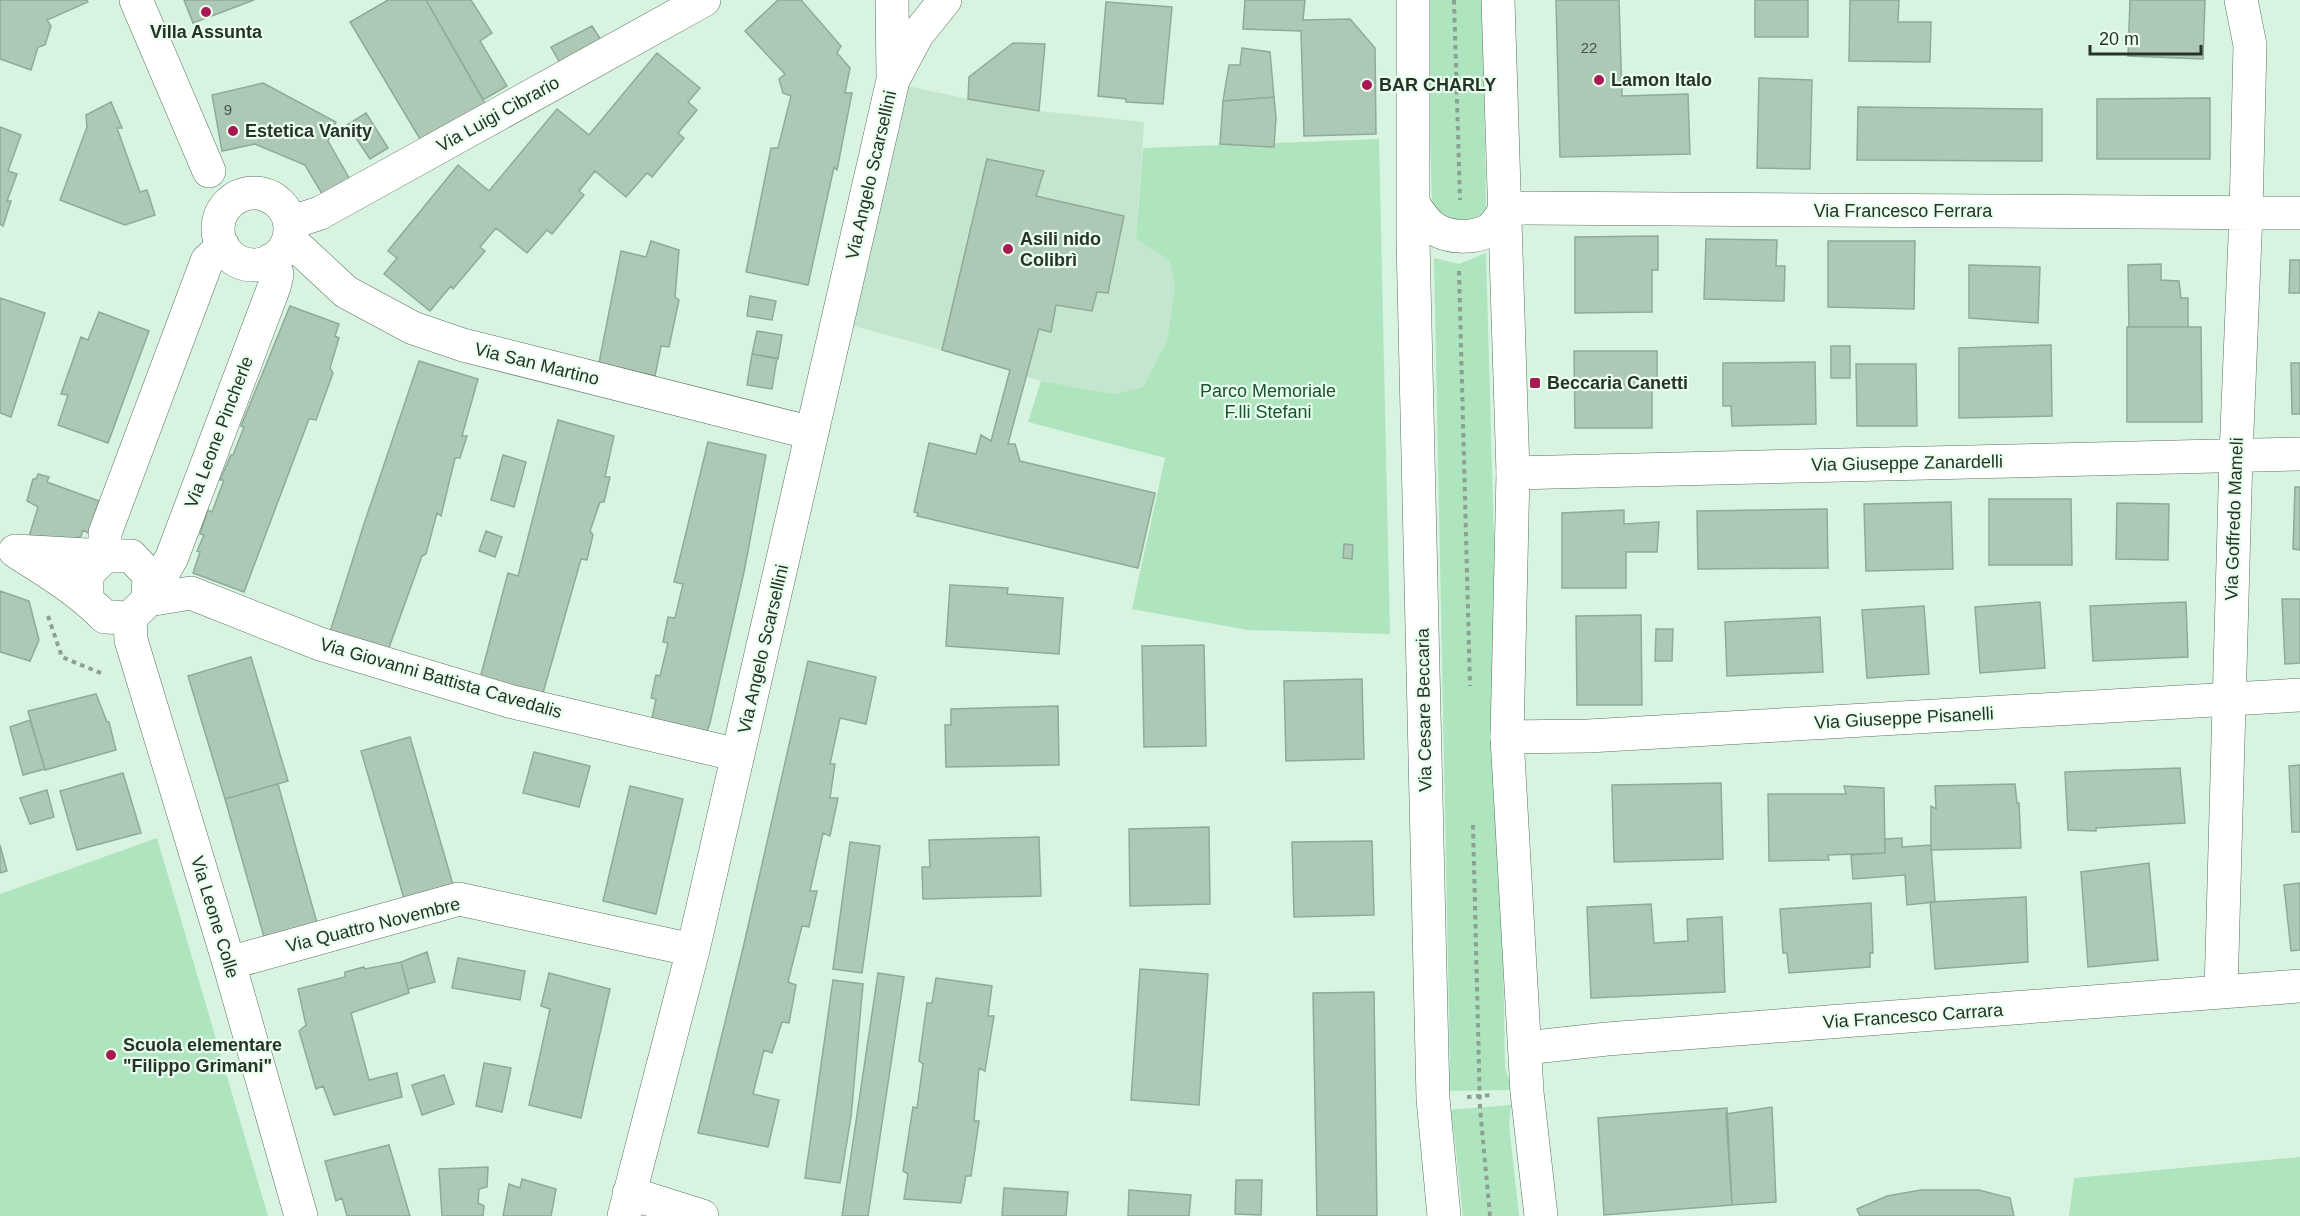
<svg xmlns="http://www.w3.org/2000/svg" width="2300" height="1216" font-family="Arial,sans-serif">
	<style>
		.built { fill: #c5e6ce }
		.green { fill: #afe5be }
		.building { fill: #adc8b4; stroke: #90aa97; stroke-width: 1.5 }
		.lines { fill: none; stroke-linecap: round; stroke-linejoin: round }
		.street-casing { stroke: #5a7361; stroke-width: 34 }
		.secondary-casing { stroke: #5a7361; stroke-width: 34 }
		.path { stroke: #8da192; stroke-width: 4; stroke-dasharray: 4.5 4.5; stroke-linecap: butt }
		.street { stroke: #fff; stroke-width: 33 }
		.secondary { stroke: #fff; stroke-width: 33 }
		.poi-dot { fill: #a81853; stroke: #e9ffee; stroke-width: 2 }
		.labels { text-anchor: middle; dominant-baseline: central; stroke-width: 4.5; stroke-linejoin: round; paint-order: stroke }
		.number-label { font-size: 15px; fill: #48584c }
		.poi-label { font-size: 18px; font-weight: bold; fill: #27322a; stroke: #e9ffee; text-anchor: start }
		.street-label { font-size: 18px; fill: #27322a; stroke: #e9ffee }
		.park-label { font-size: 18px; fill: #185230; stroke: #e9ffee }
	</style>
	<rect width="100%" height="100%" fill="#d8f3df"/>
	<path class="built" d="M903 85 968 99 1039 111 1144 122 1136 239 1169 260 1175 287 1167 341 1143 387 1115 394 1041 381 942 350 846 324Z"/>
	<path class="green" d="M1421 0H1486L1488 37 1484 77 1486 211 1475 222H1445L1432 206 1428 66Z
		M1379 139 1390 634 1248 630 1132 609 1165 458 1028 422 1041 381 1115 394 1143 387 1167 341 1175 287 1169 260 1136 239 1143 148Z
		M1486 253 1499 720 1505 1067 1512 1090 1445 1091 1450 1065 1434 258 1459 264Z
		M157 838 268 1216H0V894Z
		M1511 1105 1509 1125 1519 1216H1463L1454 1132 1447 1110Z
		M2300 1157V1216H2069L2074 1178Z"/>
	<path class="building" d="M0 0H87L88 2 47 20 51 26 45 45 38 47 31 70 0 59Z
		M184 0H254L193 23Z
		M388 0H426L488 108 423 144 350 22Z
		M426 0H471L492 33 480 41 507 86 483 100Z
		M778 0H801L841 46 837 53 850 68 845 93H852L837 170 834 167 808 285 746 272 771 148H778L791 96 783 93 779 79 785 74 745 31Z
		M1245 0H1305L1303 20 1350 19 1375 48 1376 134 1304 136 1301 31 1243 29Z
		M1556 0H1619L1622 96 1688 94 1690 154 1560 157Z
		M1755 0H1808V37H1755Z
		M1850 0H1899L1898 22H1931L1930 62 1849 61Z
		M2130 0H2205L2203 59 2128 56Z
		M1106 2 1172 7 1163 104 1126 102V99L1098 96Z
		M592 26 603 43 561 65 551 47Z
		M1013 43 1045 44 1039 111 968 99 969 77Z
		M1242 48 1270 52 1274 97 1223 101 1229 65H1240Z
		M657 53 700 88 688 102 697 110 678 133 684 138 652 177 647 173 626 197 595 171 579 191 584 195 552 234 547 230 527 253 496 228 480 247 485 251 453 289 451 286 430 311 384 274 397 258 388 251 458 165 489 191 557 109 589 135Z
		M1759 78 1812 80 1810 169 1757 168Z
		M263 83 336 122 328 141 352 183 325 199 305 165 255 144 222 151 212 95Z
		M1274 97 1276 118 1274 147 1220 144 1223 101Z
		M2210 98V159H2097V99Z
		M111 102 122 128H117L140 192 147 190 155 215 125 225 60 200 87 127 86 115Z
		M1858 107 2042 109V161L1857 160Z
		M366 113 388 148 370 159 347 125Z
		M0 127 21 135 8 171 17 174 7 201H11L3 226 0 224Z
		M987 159 1044 171 1036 196 1124 216 1108 293 1097 292 1092 311 1056 305 1051 332 1039 329 1008 444H1015L1020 461 1155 493 1138 568 917 516 918 513 914 512 929 443 976 454 981 435 991 441 1010 370 942 350Z
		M1658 236V270H1652V312L1575 313V237Z
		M1706 239 1777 240 1776 266H1785L1784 301 1704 299Z
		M651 241 679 250 675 297 679 300 669 347 661 346 655 376 599 363 621 251 646 257Z
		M1828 241H1915L1914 309 1828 307Z
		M2290 260H2300V293H2289Z
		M2161 264V280L2179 281 2181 298H2188V327H2129L2128 265Z
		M1969 265 2040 267 2038 323 1969 318Z
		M750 296 776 301 772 320 747 316Z
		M0 298 45 313 11 417 0 413Z
		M290 306 339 324 335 336 339 338 330 368 333 373 316 420 309 419 244 592 193 573 200 552 197 551 204 535 200 534 208 510 212 512 224 480H220L231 455H233L244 427 241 426Z
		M99 312 149 331 108 443 58 425 68 395 61 394 81 337 88 340Z
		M2127 327H2201L2202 422H2127Z
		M757 331 782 335 778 359 752 354Z
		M2051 345 2052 416 1959 418V348Z
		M1831 346H1850V378H1831Z
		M1574 351H1657V385L1652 386V428H1575Z
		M752 354 777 358 772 389 747 385Z
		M419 361 478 379 462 436H467L460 458H455L441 516 437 513 426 554 422 556 386 656 329 635 364 524Z
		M1815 362 1816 424 1732 426 1731 406H1723V363Z
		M2291 363H2300V414H2292Z
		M1856 364H1916L1917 426H1857Z
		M558 420 614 436 605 477H610L604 502H600L590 531 593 535 587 560 581 559 541 700 478 686 508 573 518 576Z
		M708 442 766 455 744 572 710 723 705 737 651 723 656 699 651 698 656 675 660 676 668 643 663 642 668 617 675 618 683 584 674 582Z
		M503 455 526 462 514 507 491 500Z
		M38 474 49 477 47 482 99 501 88 533 83 530 81 536 67 544 27 543 38 507 27 501 33 479H36Z
		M2295 487H2300V550L2293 549Z
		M1989 499H2071L2072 565H1989Z
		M1951 502 1953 569 1866 571 1864 504Z
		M2117 503 2169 504 2168 560 2116 559Z
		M1827 509 1828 568 1698 569 1697 511Z
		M1624 510V524L1659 522 1657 552H1626V588H1562V513Z
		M486 531 502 537 495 557 479 551Z
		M1344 544 1353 545 1352 559 1343 558Z
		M950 585 1008 588 1007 594 1063 598 1059 654 946 646Z
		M0 591 29 601 39 640 30 661 0 652Z
		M2282 599H2300V663L2285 664Z
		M2040 602 2045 668 1980 673 1975 607Z
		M2186 602 2188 657 2093 661 2090 606Z
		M1924 606 1929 674 1867 678 1862 610Z
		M1641 615 1642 705H1577L1576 616Z
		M1820 617 1823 672 1727 676 1725 622Z
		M1656 629H1673L1672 661H1655Z
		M1204 645 1206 746 1144 747 1142 646Z
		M251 657 288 781 225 799 188 676Z
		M808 661 876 677 866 724 840 718 830 764H835L830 798H838L830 836 823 833 810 891H817L809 927 802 926 788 982 796 985 789 1023 782 1022 772 1053 764 1050 753 1094 779 1100 768 1147 698 1133 744 944Z
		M1362 679 1364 759 1286 761 1284 681Z
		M96 694 107 722H109L116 750 45 770 28 711Z
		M1058 706 1059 765 946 767 945 725H951V709Z
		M30 720 45 769 23 775 10 727Z
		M410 737 454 888 405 902 361 751Z
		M534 752 590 766 579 807 523 793Z
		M2300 765V832H2292L2289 766Z
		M2180 768 2185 823 2096 828V831L2068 830 2065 772Z
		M123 773 141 833 77 850 60 791Z
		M1721 783 1723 859 1614 862 1612 785Z
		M278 784 319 930 266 944 225 799Z
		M2015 784 2017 803H2019L2021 848 1931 850V806L1936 809 1935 786Z
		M630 786 683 799 656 914 603 901Z
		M1844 786 1884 788 1885 853 1828 855 1829 860 1769 861 1768 794H1846Z
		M47 790 54 817 30 824 20 798Z
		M1209 827 1210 904 1130 906 1129 829Z
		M1039 837 1041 896 923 899 922 867H930L929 840Z
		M1902 838V847L1931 845 1935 902 1907 905 1905 875 1853 879 1851 855 1885 853V839Z
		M1372 841 1374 915 1294 917 1292 842Z
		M850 842 880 846 862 973 833 969Z
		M0 845 7 871 0 873Z
		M2149 863 2158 960 2088 967 2081 872Z
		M2300 883V950L2291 951 2284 885Z
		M2026 897 2028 962 1935 969 1930 902Z
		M1871 903 1873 953H1870V967L1789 973 1787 953H1783L1780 909Z
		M1651 904 1654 943 1688 941 1687 919 1722 917 1725 992 1591 998 1587 907Z
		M427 952 435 982 408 989 401 962Z
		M458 958 525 971 520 1000 452 988Z
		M401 962 409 993 351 1013 369 1080 397 1073 402 1097 334 1115 323 1086 316 1089 299 1031 306 1025 298 989 345 977V972L364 967 365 969Z
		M1140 969 1208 974 1199 1105 1131 1100Z
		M549 973 610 989 581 1118 529 1105 550 1009 541 1006Z
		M878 973 904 977 868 1216H842Z
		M936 978 992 986 988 1016H994L985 1071 979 1068 974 1121H979L971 1176H966L961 1203 904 1199 908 1174 903 1171 913 1107 917 1108 923 1064 919 1061 927 1003H932Z
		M833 980 863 984 851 1117 840 1183 805 1178Z
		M1374 992 1377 1216H1317L1313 993Z
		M484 1063 511 1068 502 1112 476 1106Z
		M444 1075 454 1104 422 1115 412 1085Z
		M1772 1107 1776 1202 1732 1205 1726 1114Z
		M1727 1108 1732 1205 1604 1215 1598 1118Z
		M389 1145 410 1216H347L342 1198 336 1201 325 1161Z
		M488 1167 487 1187 479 1189 478 1203 484 1206 483 1216H442L439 1169Z
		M522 1179 556 1189 551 1216H503L509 1184 520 1188Z
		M1236 1180H1262L1261 1215 1235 1214Z
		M1004 1188 1068 1192 1066 1216H1002Z
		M1129 1190 1191 1195 1189 1216H1128Z
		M1921 1190H1979L2010 1198 2014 1216H1860L1857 1209 1887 1196Z"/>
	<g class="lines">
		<g class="street-casing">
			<path id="street" d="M136 0 209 171
				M892 0 893 75
				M218 229a36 36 0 1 1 72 0a36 36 0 1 1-72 0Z
				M1506 208 2300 213
				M290 223 320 213 704 0
				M289 239 346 292 413 328 463 345 812 433
				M1513 473 2300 454
				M15 551 105 556V533L207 261 223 246
				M18 553C50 573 79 591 105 617L130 618 148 600 149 575 131 556H105L87 574V599
				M148 600 191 593 320 644 509 701 738 755
				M148 600 172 557 274 287 277 274 271 260
				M130 618 131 640 229 963 301 1216
				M1507 737 1588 736 2300 695
				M229 963 459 899 693 950
				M2221 992 2236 455 2246 213 2250 45 2241 0
				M1525 1048 1607 1039 2300 986
				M629 1193 702 1216
				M624 1216 693 950 893 80 917 35 945 0"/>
		</g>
		<g class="secondary-casing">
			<path id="secondary" d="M1413 0V240L1433 1099 1444 1216
				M1498 0 1513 473 1507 737 1527 1092 1541 1216
				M1413 204C1419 212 1426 224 1435 229 1448 238 1475 239 1489 230 1497 225 1501 216 1506 208"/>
		</g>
		<path class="path" d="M1454 0 1460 200
			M1459 271 1470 686
			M48 616 62 657 103 674
			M1473 825 1480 1108 1490 1216
			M1467 1097 1493 1095"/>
		<use href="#street" class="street"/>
		<use href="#secondary" class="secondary"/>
	</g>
	<g class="poi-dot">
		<circle cx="206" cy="12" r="6"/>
		<circle cx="1599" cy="80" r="6"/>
		<circle cx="1367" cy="85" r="6"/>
		<circle cx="233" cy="131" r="6"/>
		<circle cx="1008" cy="249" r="6"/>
		<rect x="1529" y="377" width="12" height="12" rx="3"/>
		<circle cx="111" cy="1055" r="6"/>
	</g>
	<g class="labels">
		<g class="number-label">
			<text x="1589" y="47">22</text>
			<text x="228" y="109">9</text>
		</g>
		<g class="poi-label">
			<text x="206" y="32" text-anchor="middle">Villa Assunta</text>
			<text x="1611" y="80">Lamon Italo</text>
			<text x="1379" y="85">BAR CHARLY</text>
			<text x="245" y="131">Estetica Vanity</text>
			<text x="1020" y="239">Asili nido<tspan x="1020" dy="21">Colibrì</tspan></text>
			<text x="1547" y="383">Beccaria Canetti</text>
			<text x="123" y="1045">Scuola elementare<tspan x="123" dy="21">"Filippo Grimani"</tspan></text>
		</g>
		<g class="street-label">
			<text transform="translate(498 114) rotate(-29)">Via Luigi Cibrario</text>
			<text transform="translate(871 175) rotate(-77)">Via Angelo Scarsellini</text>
			<text x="1903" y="211">Via Francesco Ferrara</text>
			<text transform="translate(537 364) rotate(14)">Via San Martino</text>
			<text transform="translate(219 432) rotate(-69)">Via Leone Pincherle</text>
			<text transform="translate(1907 463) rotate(-1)">Via Giuseppe Zanardelli</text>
			<text transform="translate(2234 519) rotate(-88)">Via Goffredo Mameli</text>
			<text transform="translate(763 649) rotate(-77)">Via Angelo Scarsellini</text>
			<text transform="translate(441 678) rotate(16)">Via Giovanni Battista Cavedalis</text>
			<text transform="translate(1424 710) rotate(-91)">Via Cesare Beccaria</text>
			<text transform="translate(1904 718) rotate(-3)">Via Giuseppe Pisanelli</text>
			<text transform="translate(215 917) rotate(73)">Via Leone Colle</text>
			<text transform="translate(373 925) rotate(-14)">Via Quattro Novembre</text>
			<text transform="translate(1913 1016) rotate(-4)">Via Francesco Carrara</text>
		</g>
		<g class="park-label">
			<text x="1268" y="391">Parco Memoriale<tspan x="1268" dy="21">F.lli Stefani</tspan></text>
		</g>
	</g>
	<path d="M2090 45v9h111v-9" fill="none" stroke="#27322a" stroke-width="3"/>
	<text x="2099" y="45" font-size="18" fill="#27322a" stroke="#e9ffee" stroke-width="4.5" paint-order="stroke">20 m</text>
</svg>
